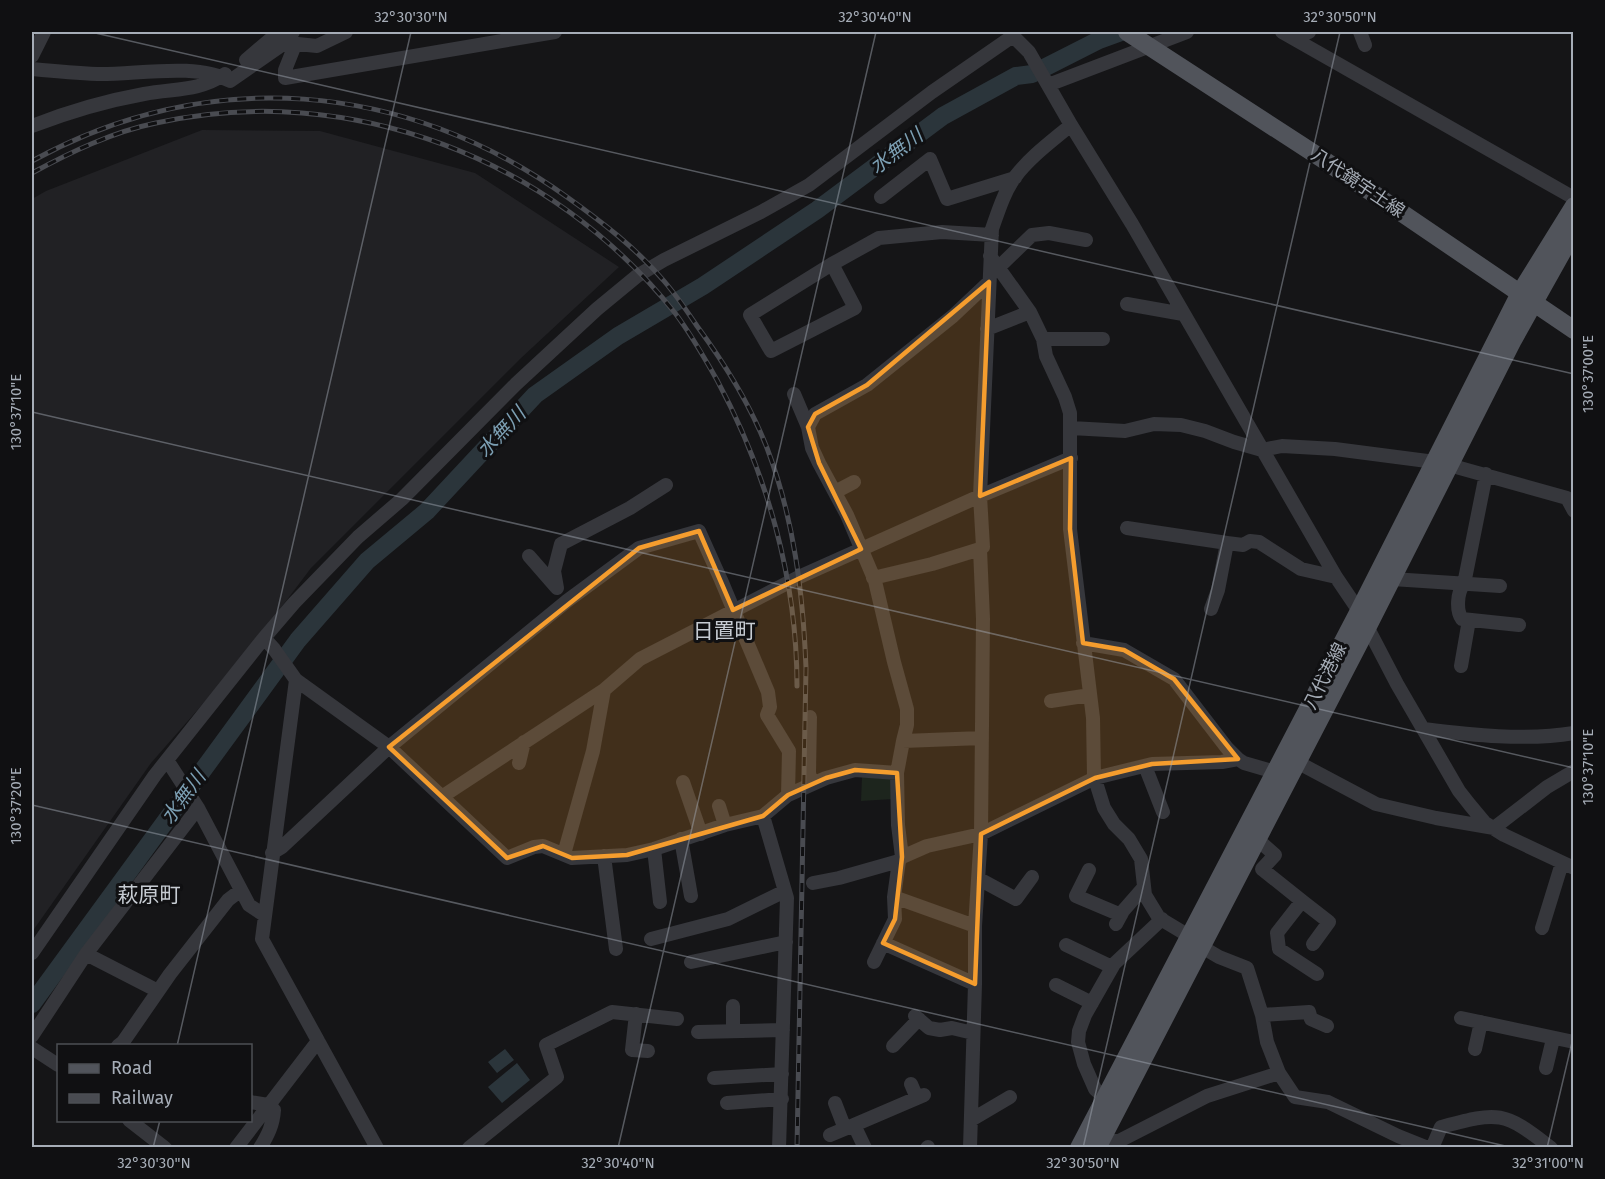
<svg xmlns="http://www.w3.org/2000/svg" width="1605" height="1179" font-family="'Fira Sans','Noto Sans JP',sans-serif">
	<style>
		.built { fill: #212124 }
		.green { fill: #1d251d }
		.water { fill: #2b353b }
		.lines { fill: none; stroke-linecap: round; stroke-linejoin: round }
		.river { stroke: #2b353b; stroke-width: 18 }
		.minor { stroke: #36373c; stroke-width: 14 }
		.major { stroke: #51545b; stroke-width: 18 }
		.rail-casing { stroke: #494b51; stroke-width: 5 }
		.rail { stroke: #101012; stroke-width: 3; stroke-dasharray: 9; stroke-linecap: butt }
		.marked { fill: #f59d2e; fill-opacity: 0.2; stroke: #f59d2e; stroke-width: 4.5; stroke-linejoin: round }
		.ticks { fill: none; stroke: #a6adb7; stroke-width: 1.5; stroke-opacity: 0.45 }
		.labels { text-anchor: middle; dominant-baseline: central; stroke-width: 6; stroke-linejoin: round; paint-order: stroke }
		.street-label { font-size: 18px; fill: #a6adb7; stroke: #101012 }
		.water-label { font-size: 20px; font-style: italic; fill: #7c9fb3; stroke: #101012 }
		.quarter-label { font-size: 21px; fill: #c7ccd3; stroke: #101012 }
		.neatline { fill: none; stroke: #a6adb7; stroke-width: 2 }
		.ticks-label { font-size: 15px; text-anchor: middle; fill: #a6adb7 }
	</style>
	<rect width="100%" height="100%" fill="#151517"/>
	<path class="built" d="M202 130 320 131 475 173 619 267 520 359 311 568 243 658 151 763 32 932V199L46 191Z"/>
	<path class="green" d="M862 777 893 779V799L861 801Z"/>
	<path class="water" d="M505 1049 514 1060 497 1073 488 1062Z
		M517 1063 530 1080 502 1103 488 1087Z"/>
	<g class="lines">
		<path class="river" d="M32 1004 298 640 367 561 427 511 535 395 618 336 703 286 817 210 943 116 1016 76 1032 74 1099 40 1121 32"/>
		<path class="minor" d="M1282 32 1574 198
			M1360 32 1365 45
			M1293 38 1309 32
			M288 43 317 46 346 32
			M295 45 285 70V78L555 32
			M32 56 44 32
			M246 60 279 32
			M32 69C53 71 75 73 97 74 135 75 196 62 230 81L286 42 293 32
			M1048 85 1187 32
			M32 126C68 112 105 101 144 94 174 88 198 92 225 74
			M881 197 930 159 947 199 1015 178
			M990 256 1030 312 1043 339 1046 356 1065 397 1070 413V529L1093 718 1094 776 1104 808 1114 824 1129 839 1141 859 1145 895 1159 918 1189 936
			M832 264 855 308 771 351 750 315 832 264 879 238 942 232 992 235
			M999 267 1032 235 1049 233 1086 240
			M1127 304 1183 314
			M987 329 1030 312
			M1043 339H1103
			M794 394 808 427
			M1071 428 1125 431 1154 424 1181 425 1205 431 1234 442 1262 450 1282 446 1335 449 1435 462
			M1449 465 1567 498 1574 511
			M1486 474 1464 584C1457 592 1456 611 1462 619L1519 625
			M835 492 854 482
			M1127 528 1227 543 1243 545 1250 541 1259 542 1301 569 1336 577
			M529 556 556 587
			M873 578 932 564 980 549
			M1392 579 1500 586
			M557 588 554 571 561 544 630 508 666 485
			M1211 609 1218 590 1227 543
			M264 638 274 649 296 680 262 939 377 1148
			M1083 643 1124 650 1174 679 1227 748 1238 759 1244 763 1275 772
			M1461 666 1469 620
			M296 680 389 747 507 858 534 847 543 846 572 858 627 855 654 849 725 825 763 816 788 795 826 778 855 770 897 773 903 741 982 738
			M1051 701 1090 695
			M810 717 809 773 812 784
			M1424 729C1472 735 1525 741 1574 733
			M903 741 907 725V709L894 662 875 581 847 515 819 463 812 448 808 427 815 414 867 385 953 316 989 282
			M167 760 198 808 249 905 264 915
			M1297 762 1376 804 1436 818 1494 828 1547 787 1574 771
			M519 763 524 742
			M1145 766 1163 812
			M897 773 898 825 902 857
			M683 782 701 834
			M443 796 604 690 640 659 799 577 980 496 1071 458
			M719 806 725 825
			M763 816 787 898 779 1148
			M681 839 691 896
			M1257 839 1275 855 1262 869 1302 901 1277 933 1279 949 1317 974
			M654 849 660 902
			M272 853 282 847 389 747 567 601 639 548 699 531 721 580 768 692 770 707 767 715 789 751 788 795
			M564 854 593 751 604 690
			M604 856 616 949
			M1089 870 1076 896 1121 915
			M979 879 1016 899 1032 877
			M813 883 839 878 899 861 902 857 927 846 981 834 1095 778 1152 764 1222 762 1238 759
			M894 897 899 861
			M1302 901 1329 922 1313 944
			M1116 924 1123 911 1144 887
			M1542 928 1562 863
			M651 939 728 919 785 891
			M883 943 975 984
			M1066 945 1112 967
			M1202 947 1219 957 1247 968 1262 1015 1267 1042 1279 1073 1295 1097 1328 1102 1398 1136 1428 1148
			M32 953 155 775 264 638 294 603 358 537 402 499 516 384 597 309 637 276 664 260 761 212 809 185 932 92 1013 36 1029 52 1071 125 1132 224 1336 577 1359 611 1397 684 1459 791 1470 805 1485 823 1504 835 1574 868
			M86 954 158 991
			M691 962 786 942
			M874 962 895 919 894 897 975 926
			M1056 985 1092 1003
			M733 1006V1031
			M636 1014 632 1050 648 1051
			M1262 1015 1309 1012 1311 1019 1327 1026
			M915 1016 929 1028 940 1030 952 1028 973 1033
			M1461 1018 1574 1042
			M698 1032 783 1030
			M32 1036 86 954 198 808
			M118 1046 123 1042 170 974 228 900 241 890
			M893 1046 919 1019
			M32 1048 58 1065
			M1475 1049 1481 1022
			M1546 1068 1553 1039
			M714 1078 782 1074
			M911 1084 917 1098
			M1105 1098 1095 1089 1084 1064 1078 1042 1079 1031 1085 1015 1114 964 1162 919
			M250 1102 268 1105 274 1110C273 1125 268 1135 260 1148
			M727 1103 782 1099
			M835 1103 845 1129
			M129 1120 165 1148
			M971 1120 1010 1097
			M854 1125 924 1095
			M830 1135 854 1125 865 1148
			M1103 1135 1111 1141H1119L1207 1096 1279 1073
			M236 1148 318 1041
			M469 1148 557 1077 546 1045 612 1012 677 1019
			M927 1148 928 1147
			M970 1148 975 984V926L981 834 983 619 980 549 983 547 980 496 992 229C998 212 1004 192 1015 177 1030 157 1052 141 1071 125
			M1432 1148 1441 1127C1498 1112 1503 1110 1551 1148"/>
		<path class="major" d="M1127 32 1321 158 1574 330
			M1079 1148 1359 611 1520 293 1574 206
			M1097 1148 1367 628 1513 340 1574 231"/>
		<g class="rail-casing">
			<path id="rail" d="M32 161C207 65 404 80 567 197 602 222 636 248 664 281 676 295 687 311 697 326 725 364 750 404 767 448 794 519 803 593 806 668L797 1148
				M32 173C71 152 112 132 156 123 350 80 553 159 675 313 691 334 704 357 717 380 767 473 797 579 797 686"/>
		</g>
		<use href="#rail" class="rail"/>
	</g>
	<path class="marked" d="M989 282 980 496 1071 458 1070 529 1083 643 1124 650 1174 679 1238 759 1152 764 1095 778 981 834 975 984 883 943 895 919 902 857 897 773 855 770 826 778 788 795 763 816 627 855 572 858 543 846 507 858 389 747 639 548 699 531 733 610 861 549 819 463 808 427 815 414 867 385Z"/>
	<path class="ticks" d="M91 32 1574 374M32 412 1574 768M32 805 1514 1148M177 1046 411 32M153 1148 160 1120M618 1148 876 32M1083 1148 1340 32M1547 1148 1574 1034"/>
	<g class="labels">
		<g class="street-label">
			<text transform="translate(1358 183) rotate(34)">八代鏡宇土線</text>
			<text transform="translate(1325 676) rotate(-63)">八代港線</text>
		</g>
		<g class="water-label">
			<text transform="translate(896 151) rotate(-37)">水無川</text>
			<text transform="translate(501 432) rotate(-47)">水無川</text>
			<text transform="translate(183 797) rotate(-54)">水無川</text>
		</g>
		<g class="quarter-label">
			<text x="724" y="631">日置町</text>
			<text x="149" y="895">萩原町</text>
		</g>
	</g>
	<rect width="1605" height="1179" fill="none" stroke="#101012" stroke-width="66"/>
	<rect x="57" y="1044" width="195" height="78" fill="#101012" stroke="#4c4f54" stroke-width="1.5"/>
	<rect x="69" y="1064" width="30" height="9" fill="#51545b" stroke="#4c4f54" stroke-width="1.5"/>
	<text x="111" y="1074" font-size="18" fill="#a6adb7">Road</text>
	<rect x="69" y="1094" width="30" height="9" fill="#494b51" stroke="#4c4f54" stroke-width="1.5"/>
	<text x="111" y="1104" font-size="18" fill="#a6adb7">Railway</text>
	<rect x="33" y="33" width="1539" height="1113" class="neatline"/>
	<g class="ticks-label">
		<text x="411" y="22">32°30'30"N</text>
		<text x="875" y="22">32°30'40"N</text>
		<text x="1340" y="22">32°30'50"N</text>
		<text transform="translate(1588 374) rotate(-90)" y="5">130°37'00"E</text>
		<text transform="translate(16 412) rotate(-90)" y="5">130°37'10"E</text>
		<text transform="translate(1588 767) rotate(-90)" y="5">130°37'10"E</text>
		<text transform="translate(16 806) rotate(-90)" y="5">130°37'20"E</text>
		<text x="154" y="1168">32°30'30"N</text>
		<text x="618" y="1168">32°30'40"N</text>
		<text x="1083" y="1168">32°30'50"N</text>
		<text x="1548" y="1168">32°31'00"N</text>
	</g>
</svg>
